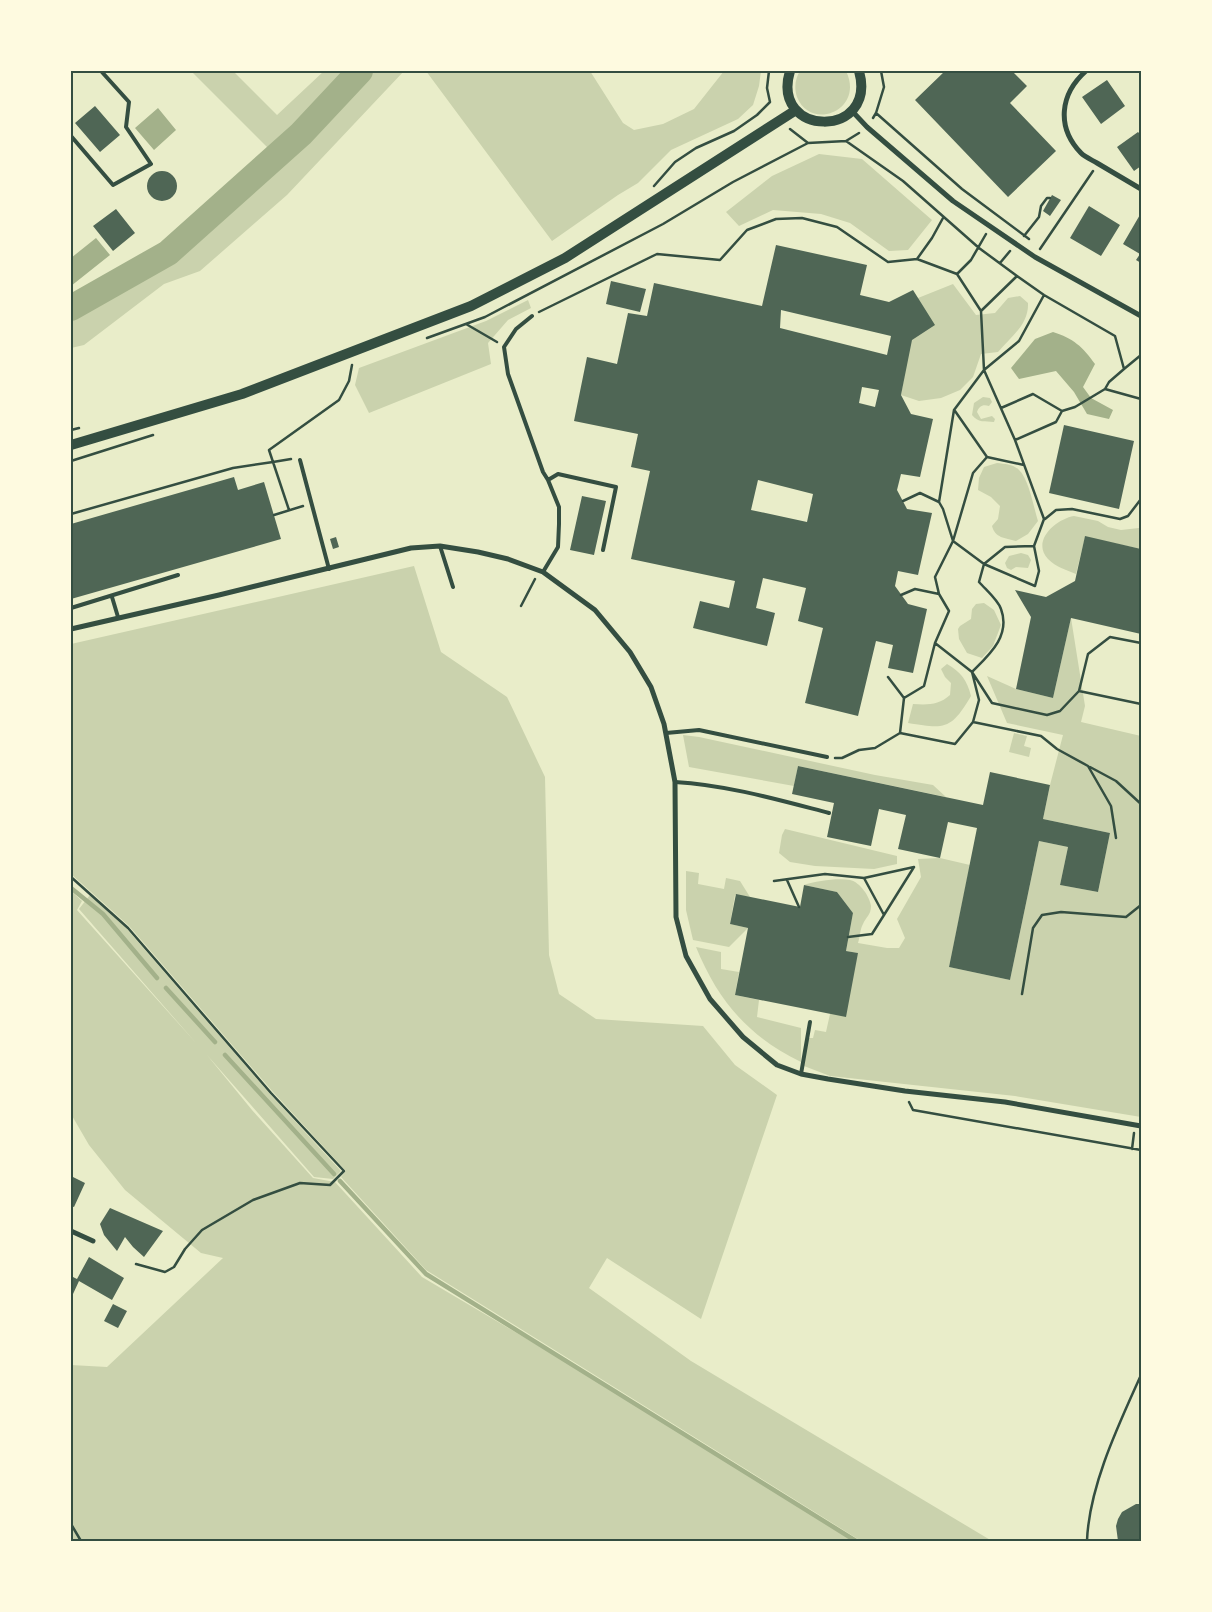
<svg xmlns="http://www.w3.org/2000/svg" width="1212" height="1612" font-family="Helvetica,sans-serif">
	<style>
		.green { fill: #cad2ad }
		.water { fill: #a3b18a }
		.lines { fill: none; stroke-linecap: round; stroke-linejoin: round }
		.stream { stroke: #a3b18a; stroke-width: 4.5 }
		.river { stroke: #a3b18a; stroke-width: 26 }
		.building { fill: #4f6655; fill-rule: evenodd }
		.path { stroke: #344e41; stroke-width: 2.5 }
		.service { stroke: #344e41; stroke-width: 4 }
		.minor { stroke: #344e41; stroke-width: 5 }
		.secondary { stroke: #344e41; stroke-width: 10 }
		.neatline { fill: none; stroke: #344e41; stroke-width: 2 }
	</style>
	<rect width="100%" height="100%" fill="#e9edc9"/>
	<path class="green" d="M191 71H233L277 115 324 71H404L287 195 200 271 164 284 84 345 71 348V299L165 245 271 151Z
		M426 71H590L623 123 634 130 663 124 694 109 724 71H761L759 86 753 105 738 119 671 150 638 183 618 195 552 241Z
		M800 71H846C865 110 811 132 797 97 794 88 795 79 800 71Z
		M819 154 862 159 932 220 908 250 889 251 850 223 821 214 773 210 739 226 726 212 772 176Z
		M953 284 976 315 995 313 1008 298 1020 296 1028 303C1029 324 1011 337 998 352L981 354 973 377 960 390 941 398 919 401 901 395 918 298Z
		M528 300 531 308 508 320 488 343 491 364 369 413 355 385 359 368 486 321Z
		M983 397 990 398 992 402 989 406C983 404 979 406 977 412L981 419 992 416 995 419 994 422C985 421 978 423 972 415L974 403Z
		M997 463C1005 464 1013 464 1019 470 1029 479 1034 509 1038 521L1028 534 1016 541C1005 538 995 538 992 526L998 519 1000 506 991 497 978 490 979 478 984 467Z
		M1074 516 1098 521 1108 527 1121 530 1139 528 1141 525V549L1085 537 1076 574C1066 570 1056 567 1048 559 1031 541 1056 519 1074 516Z
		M1021 553 1028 555 1031 560 1028 568 1016 567 1011 570 1007 568 1005 563 1009 556Z
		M414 566 441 652 507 697 545 777 549 955 559 994 596 1019 703 1026 735 1065 777 1095 701 1319 607 1258 589 1288 691 1361 992 1541H861L426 1270 341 1177 346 1171 273 1092 129 926 71 874V644Z
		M984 603 994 610 1001 625 993 646 982 658 967 653 959 639 958 629 960 626 971 619 972 609 976 604Z
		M1071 618 1085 706 1081 722 1141 736V1117L1015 1096 830 1076 804 1066 807 1038H813L815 1030 826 1032 830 1014 858 953 846 951 853 913 837 892 804 885C816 881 837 878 850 880 860 882 870 897 871 906 871 915 866 917 863 924 860 929 860 937 858 943L887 948H899L905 938 897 919 921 877 918 859 940 858 970 865 949 967 1010 980 1039 841 1068 847 1060 885 1098 892 1110 833 1043 819 1050 785 1063 735 1007 723 987 676 1016 689 1053 698Z
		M947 664C961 672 967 680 971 696 951 730 945 729 908 723L913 704C928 705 939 705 950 695L951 683 945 677 941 669Z
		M1014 733 1027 736 1024 746 1031 748 1029 757 1009 752Z
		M683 735 699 737 875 775 933 785 946 797 798 766 794 786 689 767Z
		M785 829 897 856V864L874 869 815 866 790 862 779 853 782 835Z
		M686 871 699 873 698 884 724 889 726 878 740 881 750 897 735 895 730 924 748 928 729 947 693 940 686 910Z
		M71 891 82 901 77 910 196 1043 79 909 90 895 126 928 270 1094 341 1171 333 1179 314 1177 207 1055 252 1110 313 1178 335 1182 422 1277 559 1358 853 1541H71V1365L107 1367 223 1258 201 1253 125 1190 89 1145 71 1114Z
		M696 947 721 952V969L739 972 735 995 759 1000 757 1017 801 1028V1062C748 1036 718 1001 696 947Z"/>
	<path class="water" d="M158 108 176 130 154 150 135 128Z
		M96 238 110 255 71 286V258Z
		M1053 332C1073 338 1083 347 1095 364L1083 387 1091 398 1113 410 1109 419 1087 414 1074 392 1056 371 1019 379 1011 368 1035 339Z"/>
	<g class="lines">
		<path class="stream" d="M71 888 103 914 157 978
			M166 988 215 1042
			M225 1055 334 1174
			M340 1181 426 1274 856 1541"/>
		<path class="river" d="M71 308 168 253 301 134 360 71"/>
	</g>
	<path class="building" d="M945 71H1012L1027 86 1010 103 1056 151 1008 197 915 100Z
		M1107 80 1125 106 1101 124 1082 97Z
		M95 106 120 135 100 152 75 123Z
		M1138 132 1141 135V166L1134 171 1117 147Z
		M147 186a15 15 0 1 1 30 0a15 15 0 1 1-30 0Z
		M1052 195 1061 200 1050 216 1043 211Z
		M1089 206 1120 225 1101 256 1070 238Z
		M116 209 135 233 113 251 93 226Z
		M1141 213V263L1136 260 1140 254 1123 244Z
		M776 245 867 265 860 295 889 302 913 290 935 325 912 340 901 395 911 414 933 419 920 477 901 474 897 490 907 509 932 513 918 575 898 571 895 586 908 604 927 609 913 673 888 668 893 645 876 641 858 716 805 703 823 628 798 621 806 588 763 578 756 608 775 613 767 646 693 628 700 601 729 608 735 581 631 559 650 471 631 467 638 434 574 421 587 357 617 364 628 313 647 316 654 283 762 306ZM781 310 891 336 887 355 780 328ZM862 387 879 390 875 407 859 403ZM758 480 813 494 807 522 751 510Z
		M611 281 646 289 640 312 606 304Z
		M1064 425 1134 441 1119 509 1049 493Z
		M234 477 238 490 264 482 281 539 71 599V524Z
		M582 496 606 501 594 555 570 550Z
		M1085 536 1141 549V634L1071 618 1053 698 1016 689 1031 617 1015 590 1046 597 1075 581Z
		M336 537 339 547 333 549 330 539Z
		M798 766 983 805 990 772 1050 785 1043 819 1110 833 1098 892 1060 885 1068 847 1039 841 1010 980 949 967 977 828 948 822 940 858 898 849 906 815 879 809 871 846 827 837 834 803 792 794Z
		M804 885 837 892 853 913 846 951 858 953 846 1017 735 995 748 928 730 924 736 894 800 907Z
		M71 1176 85 1183 74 1207 71 1206Z
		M110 1208 163 1231 144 1257 133 1247 125 1237 117 1251 104 1235 100 1224Z
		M89 1257 124 1278 112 1300 79 1281 73 1294 71 1293V1276L77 1279Z
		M113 1304 127 1311 118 1328 104 1321Z
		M1136 1504H1141V1541H1118L1116 1526 1118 1519 1122 1512Z"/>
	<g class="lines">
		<path class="path" d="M876 113 962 189 1029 239
			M873 118 876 113 884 87 881 71
			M790 129 808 143
			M846 141 903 181 979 248 1017 276 1044 295 1115 336 1124 369 1141 355
			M654 186 675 162 696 148 734 131 757 115 770 102 767 88 769 71
			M1024 236 1039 217 1041 206 1047 198H1050
			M1040 249 1093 171
			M917 259 932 238 943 218
			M1000 263 1010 251
			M957 274 971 260 986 234
			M981 311 1017 276
			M539 312 657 254 720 260 747 230 776 219 802 218 837 227 888 262 917 259 957 274 981 311 984 370 954 410 939 502
			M466 324 497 342
			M427 338 485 317 663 224 733 182 808 143 846 141 859 133
			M1105 389 1109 382 1124 369
			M1001 408 1033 394 1062 411 1056 422 1015 440
			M1062 411 1075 407 1105 389 1141 399
			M71 430 79 428
			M987 457 1024 465
			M291 459 273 462 269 450 339 400 349 381 352 365
			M71 461 153 435
			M903 501 920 493 939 502 943 509 953 541 935 577 939 594 949 611 935 643 924 686 904 698
			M71 514 233 468 273 462 289 510
			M274 515 303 506
			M1045 519 1056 510 1072 509 1120 519 1128 516 1141 499
			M1034 546 1005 547 984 564 1035 586 1039 571 1034 546 1044 519 1015 440 984 370 1019 341 1044 295
			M901 595 915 589 939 594
			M521 606 535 579
			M935 643 972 672 992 703 1047 715 1060 711 1079 691 1088 654 1110 637 1141 643
			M1079 691 1141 704
			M973 722 1041 736 1057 749 1088 766 1111 806 1116 838
			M900 733 955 744 973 722 979 700 972 672C989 655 1011 636 1001 609 998 600 986 590 979 582L984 564 953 541 973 473 987 457 955 411
			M835 758H842L859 750 875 748 900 733 904 698 888 677
			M1090 767 1116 781 1141 804
			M71 877 128 928 271 1093 344 1171 330 1185 300 1183 253 1200 202 1230 185 1249 174 1267 165 1272 136 1264
			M864 878 914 867
			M787 880 799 907
			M774 881 825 874 864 878 884 915 914 867
			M848 937 872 934 884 915
			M1022 994 1033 928 1042 915 1061 912 1126 917 1141 905
			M909 1102 913 1110 1141 1150
			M1132 1149 1134 1133
			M71 1524 81 1541
			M1087 1541C1089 1486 1119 1424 1141 1375"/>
		<path class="service" d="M71 136 113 185 151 164 126 127 129 102 101 71
			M532 316 516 329 504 347 508 374 543 472 548 480 559 507V524L558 547 543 572
			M300 460 329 569
			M548 480 558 474 616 487 603 550
			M440 546 453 587
			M112 597 118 617
			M71 608 178 575
			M666 733 699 730 827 757
			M675 782C727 785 779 800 829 813
			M801 1074 810 1022"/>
		<path class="minor" d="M1086 71C1060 94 1056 127 1081 153 1085 157 1092 160 1097 163 1112 172 1126 180 1141 189
			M852 111 867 127 953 201 1035 257 1141 316
			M71 629 219 595 411 548 440 546 478 552 508 559 543 572 595 610 630 652 651 687 664 724 675 782 676 917 686 956 710 999 743 1037 777 1065 801 1074 828 1079 905 1091 1005 1102 1141 1126
			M71 1231 93 1241"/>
		<path class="secondary" d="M790 71C770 138 878 139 859 71
			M71 445 242 394 471 306 565 258 796 110"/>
	</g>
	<rect width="1212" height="1612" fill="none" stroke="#fefae0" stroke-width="145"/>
	<rect x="72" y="72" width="1068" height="1468" class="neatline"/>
</svg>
